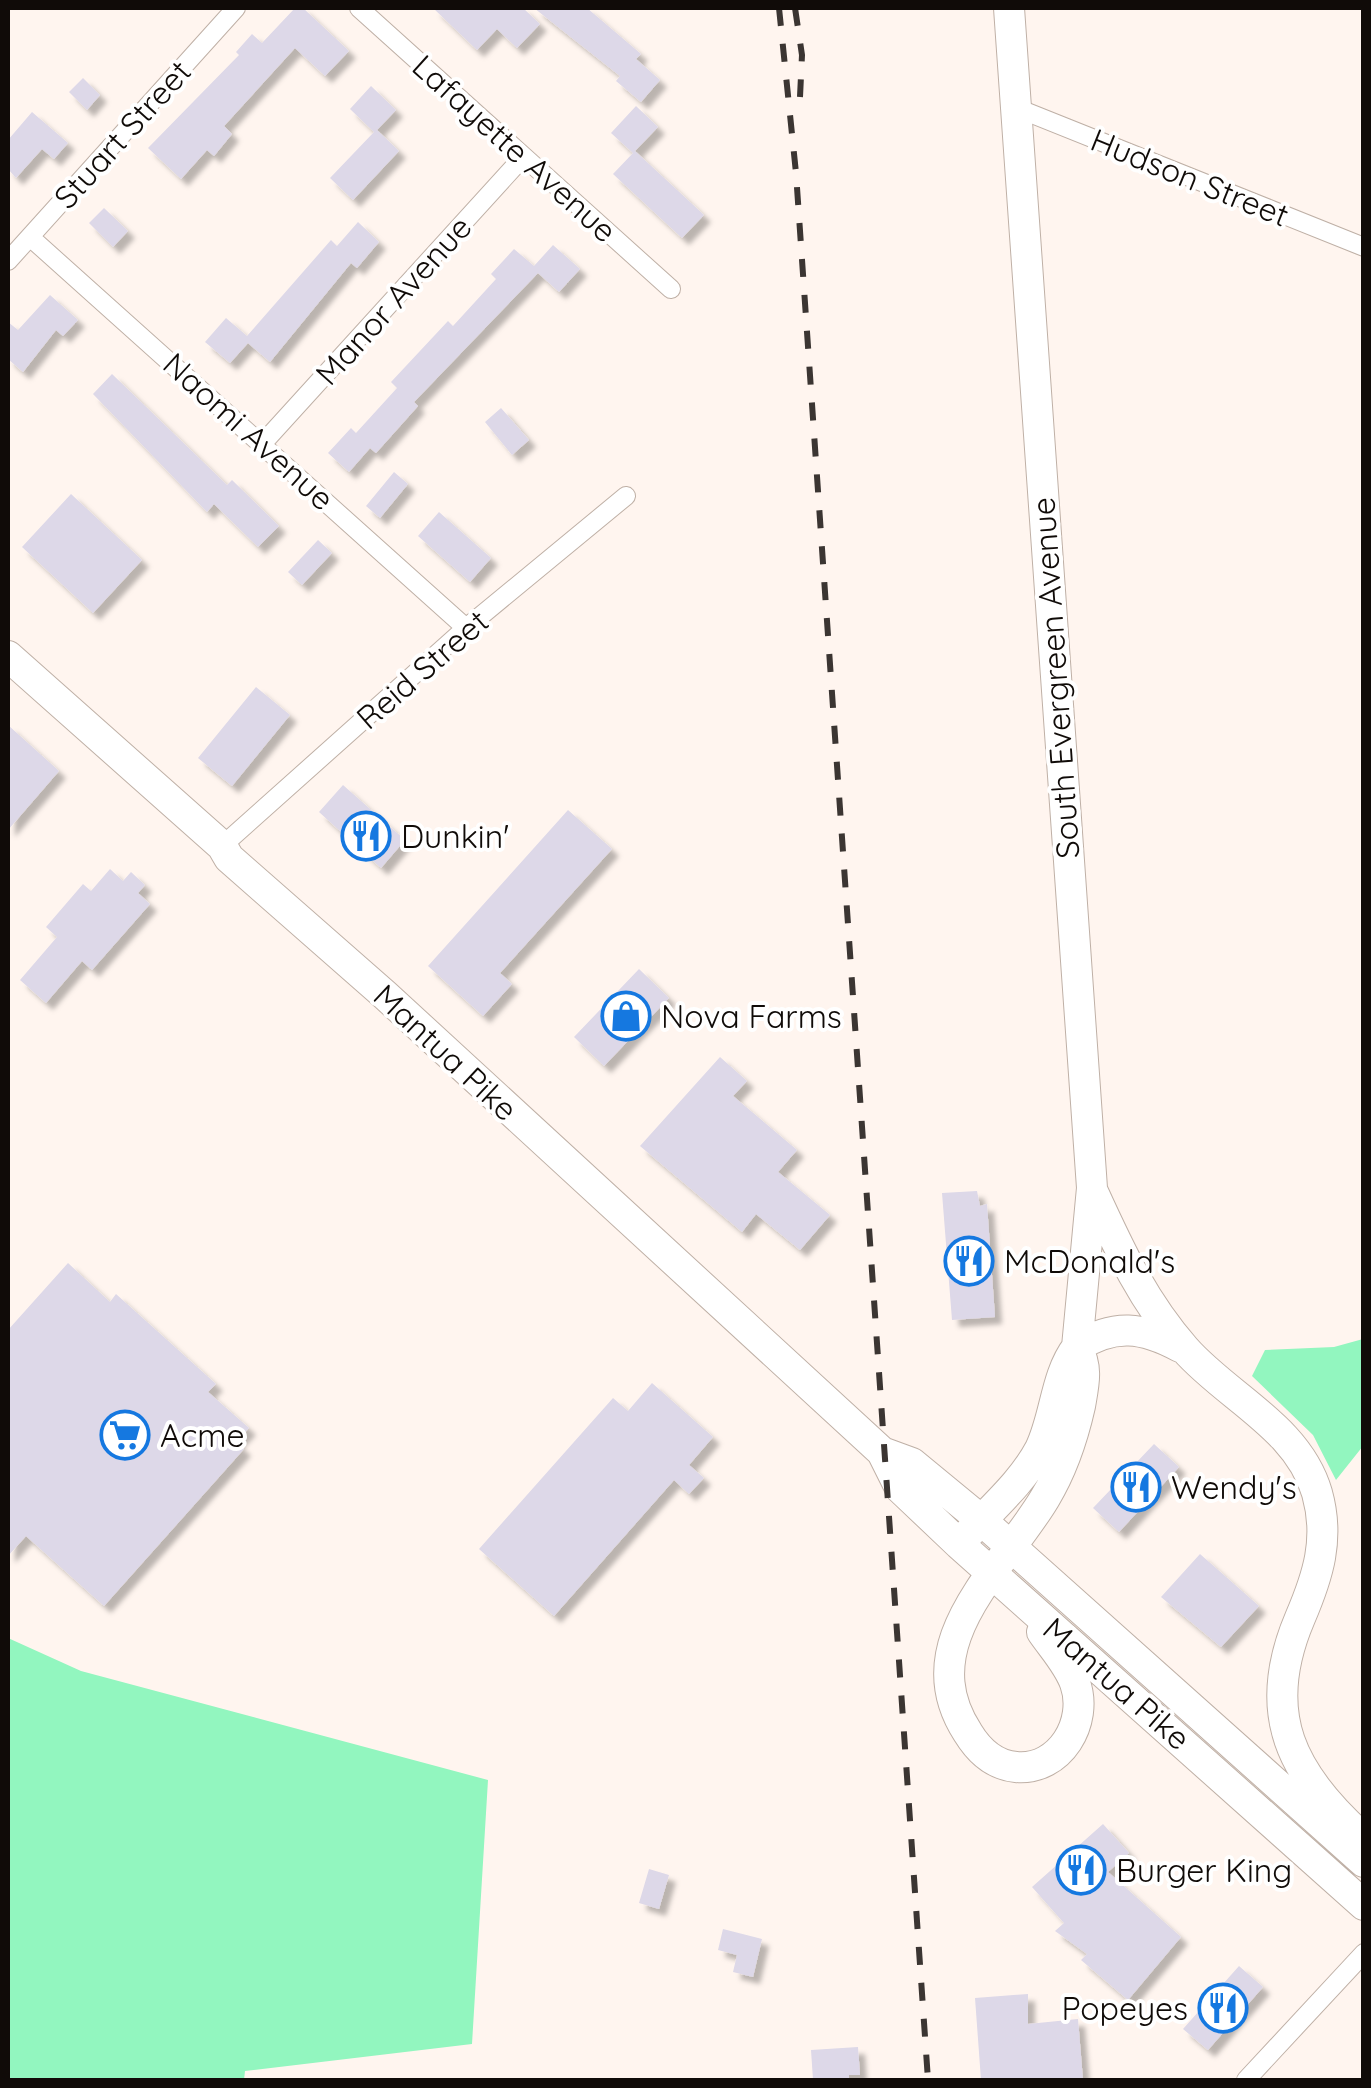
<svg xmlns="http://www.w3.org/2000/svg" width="1371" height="2088" font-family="Quicksand,sans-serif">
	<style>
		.green { fill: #92f6bf }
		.building { fill: #ddd8e8; filter: url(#shadow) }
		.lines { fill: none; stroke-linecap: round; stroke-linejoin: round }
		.street-casing { stroke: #bfb0a6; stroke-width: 20 }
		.primary-casing { stroke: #bfb0a6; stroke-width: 32 }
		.street { stroke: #fff; stroke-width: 18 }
		.primary { stroke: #fff; stroke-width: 30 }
		.rail { stroke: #3b3532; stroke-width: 6; stroke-dasharray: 18 18; stroke-linecap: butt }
		.labels { text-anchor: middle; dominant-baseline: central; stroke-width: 8; stroke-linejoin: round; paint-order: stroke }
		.street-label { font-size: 32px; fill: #100b08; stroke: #fff }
		.poi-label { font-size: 32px; fill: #100b08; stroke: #fff; text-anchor: start }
	</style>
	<defs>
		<filter id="shadow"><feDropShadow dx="7" dy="7" stdDeviation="2.5" flood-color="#0004"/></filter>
	</defs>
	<rect width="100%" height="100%" fill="#fff5ef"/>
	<path class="green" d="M1363 1339V1446L1336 1480 1313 1435 1252 1376 1265 1350 1334 1347Z
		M8 1638 81 1671 488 1780 472 2044 245 2071 244 2080H8Z"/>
	<path class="building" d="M295 8H303L349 51 325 76 295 48 224 126 232 134 214 156 207 150 181 179 148 148 239 55 236 52 252 34 262 43Z
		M433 8H523L540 24 517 48 497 29 477 50Z
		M534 8H587L641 54 636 59 660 80 641 102 616 81 620 76Z
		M83 78 100 95 87 110 69 92Z
		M371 86 396 110 377 130 399 151 353 200 330 178 374 132 350 109Z
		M636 106 658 127 635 151 704 215 682 238 613 174 633 153 611 133Z
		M32 112 68 143 54 159 42 149 16 178 8 169V140Z
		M104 208 128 231 113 247 89 223Z
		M358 222 379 242 357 268 351 263 270 362 248 343 230 363 205 342 226 318 247 336 331 240 337 246Z
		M553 245 580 269 559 292 538 273 414 402 418 406 376 453 370 448 349 472 328 453 351 428 356 433 397 388 391 382 448 321 453 326 496 279 491 274 514 249 534 266Z
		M50 295 78 320 63 336 56 330 23 372 8 359V322L18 330Z
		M112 374 227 485 232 480 279 526 258 547 214 504 207 512 93 394Z
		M501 408 529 440 512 455 485 422Z
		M394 472 408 484 380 518 366 506Z
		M71 494 142 560 93 613 22 547Z
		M439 512 491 558 470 582 418 536Z
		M318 540 332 553 302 585 288 572Z
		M256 687 290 715 232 786 198 758Z
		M8 725 59 771 8 830Z
		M343 785 405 840 381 868 319 812Z
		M568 810 612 849 500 973 512 984 483 1016 428 966Z
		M110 869 123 881 131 872 145 885 138 893 150 904 92 970 82 961 46 1003 20 980 57 937 46 927 83 884 91 891Z
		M639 969 669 998 604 1066 574 1037Z
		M720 1057 747 1081 733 1096 797 1150 778 1172 830 1215 800 1250 756 1214 742 1232 640 1146Z
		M977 1191 980 1206 987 1204 995 1317 952 1320 942 1193Z
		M68 1263 110 1302 116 1294 216 1384 208 1392 249 1428 236 1442 244 1449 104 1606 26 1536 8 1556V1330Z
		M652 1383 713 1437 689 1465 704 1478 689 1494 674 1480 554 1616 479 1549 613 1398 628 1411Z
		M1154 1444 1179 1467 1119 1532 1093 1508Z
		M1200 1554 1259 1606 1221 1647 1161 1597Z
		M1103 1824 1129 1853 1108 1872 1181 1937 1128 2000 1081 1960 1087 1954 1055 1931 1064 1923 1032 1887Z
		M649 1869 669 1875 659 1909 639 1903Z
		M723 1929 762 1939 753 1977 733 1972 737 1955 718 1950Z
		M1239 1966 1263 1987 1208 2050 1183 2029Z
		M1028 1994V2024L1078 2019 1083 2080H981L975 1998Z
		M858 2047 860 2075H849V2080H813L811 2050Z"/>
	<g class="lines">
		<g class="street-casing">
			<path id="street" d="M359 8 671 289
				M1017 108 1364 247
				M30 237 466 628
				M8 261 236 8
				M263 443 523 157
				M222 846 466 628 626 496
				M1246 2080 1364 1953"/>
		</g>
		<g class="primary-casing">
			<path id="primary" d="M8 656 222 846 229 858 385 995 869 1440 882 1452 900 1488 959 1544 1364 1905
				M1093 1192C1119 1249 1143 1301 1185 1349 1227 1397 1298 1427 1317 1493 1330 1539 1318 1576 1300 1618 1259 1714 1292 1775 1364 1839
				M1077 1347C1114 1323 1143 1327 1180 1347
				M882 1452 912 1463 980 1519 1364 1862
				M959 1544C986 1513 1021 1485 1040 1449 1056 1416 1055 1376 1077 1347L1092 1188 1009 8
				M1042 1632C1053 1648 1068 1664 1075 1683 1089 1722 1060 1771 1016 1767 994 1765 979 1751 968 1733 909 1643 1003 1569 1045 1498 1062 1470 1073 1437 1080 1406 1084 1383 1088 1368 1077 1347"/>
		</g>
		<use href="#street" class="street"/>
		<use href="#primary" class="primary"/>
		<path class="rail" d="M779 8 796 173 928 2080
			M795 8 802 55 800 97"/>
	</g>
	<defs>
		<g id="restaurant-ring" transform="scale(2.5)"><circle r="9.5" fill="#fff" stroke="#1578e0" stroke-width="1.5"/><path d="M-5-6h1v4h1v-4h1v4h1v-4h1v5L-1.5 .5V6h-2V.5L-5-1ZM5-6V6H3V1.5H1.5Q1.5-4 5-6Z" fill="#1578e0"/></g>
		<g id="shop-ring" transform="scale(2.5)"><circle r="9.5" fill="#fff" stroke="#1578e0" stroke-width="1.5"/><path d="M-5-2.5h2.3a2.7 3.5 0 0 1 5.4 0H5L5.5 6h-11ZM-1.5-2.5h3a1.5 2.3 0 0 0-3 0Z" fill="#1578e0"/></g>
		<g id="supermarket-ring" transform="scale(2.5)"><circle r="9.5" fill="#fff" stroke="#1578e0" stroke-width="1.5"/><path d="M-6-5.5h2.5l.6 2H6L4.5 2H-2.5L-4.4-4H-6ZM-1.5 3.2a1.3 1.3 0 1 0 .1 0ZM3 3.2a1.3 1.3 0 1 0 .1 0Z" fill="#1578e0"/></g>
	</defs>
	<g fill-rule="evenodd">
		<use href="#restaurant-ring" x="366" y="836"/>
		<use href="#shop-ring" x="626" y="1016"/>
		<use href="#restaurant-ring" x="969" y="1261"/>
		<use href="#supermarket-ring" x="125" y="1435"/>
		<use href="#restaurant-ring" x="1136" y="1487"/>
		<use href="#restaurant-ring" x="1081" y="1870"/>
		<use href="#restaurant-ring" x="1223" y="2008"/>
	</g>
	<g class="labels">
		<g class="street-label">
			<text transform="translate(122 134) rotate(-48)">Stuart Street</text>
			<text transform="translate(515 148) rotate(42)">Lafayette Avenue</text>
			<text transform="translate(1190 177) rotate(22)">Hudson Street</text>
			<text transform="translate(393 300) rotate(-48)">Manor Avenue</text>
			<text transform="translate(249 431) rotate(42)">Naomi Avenue</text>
			<text transform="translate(422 669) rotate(-41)">Reid Street</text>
			<text transform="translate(1055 678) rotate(-94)">South Evergreen Avenue</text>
			<text transform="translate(446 1052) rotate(43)">Mantua Pike</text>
			<text transform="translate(1117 1683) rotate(41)">Mantua Pike</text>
		</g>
		<g class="poi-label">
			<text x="401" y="836">Dunkin'</text>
			<text x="661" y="1016">Nova Farms</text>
			<text x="1004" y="1261">McDonald's</text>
			<text x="160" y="1435">Acme</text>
			<text x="1171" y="1487">Wendy's</text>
			<text x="1116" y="1870">Burger King</text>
			<text x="1188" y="2008" text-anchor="end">Popeyes</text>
		</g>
	</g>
	<rect width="1371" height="2088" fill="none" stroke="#100b08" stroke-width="20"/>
</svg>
